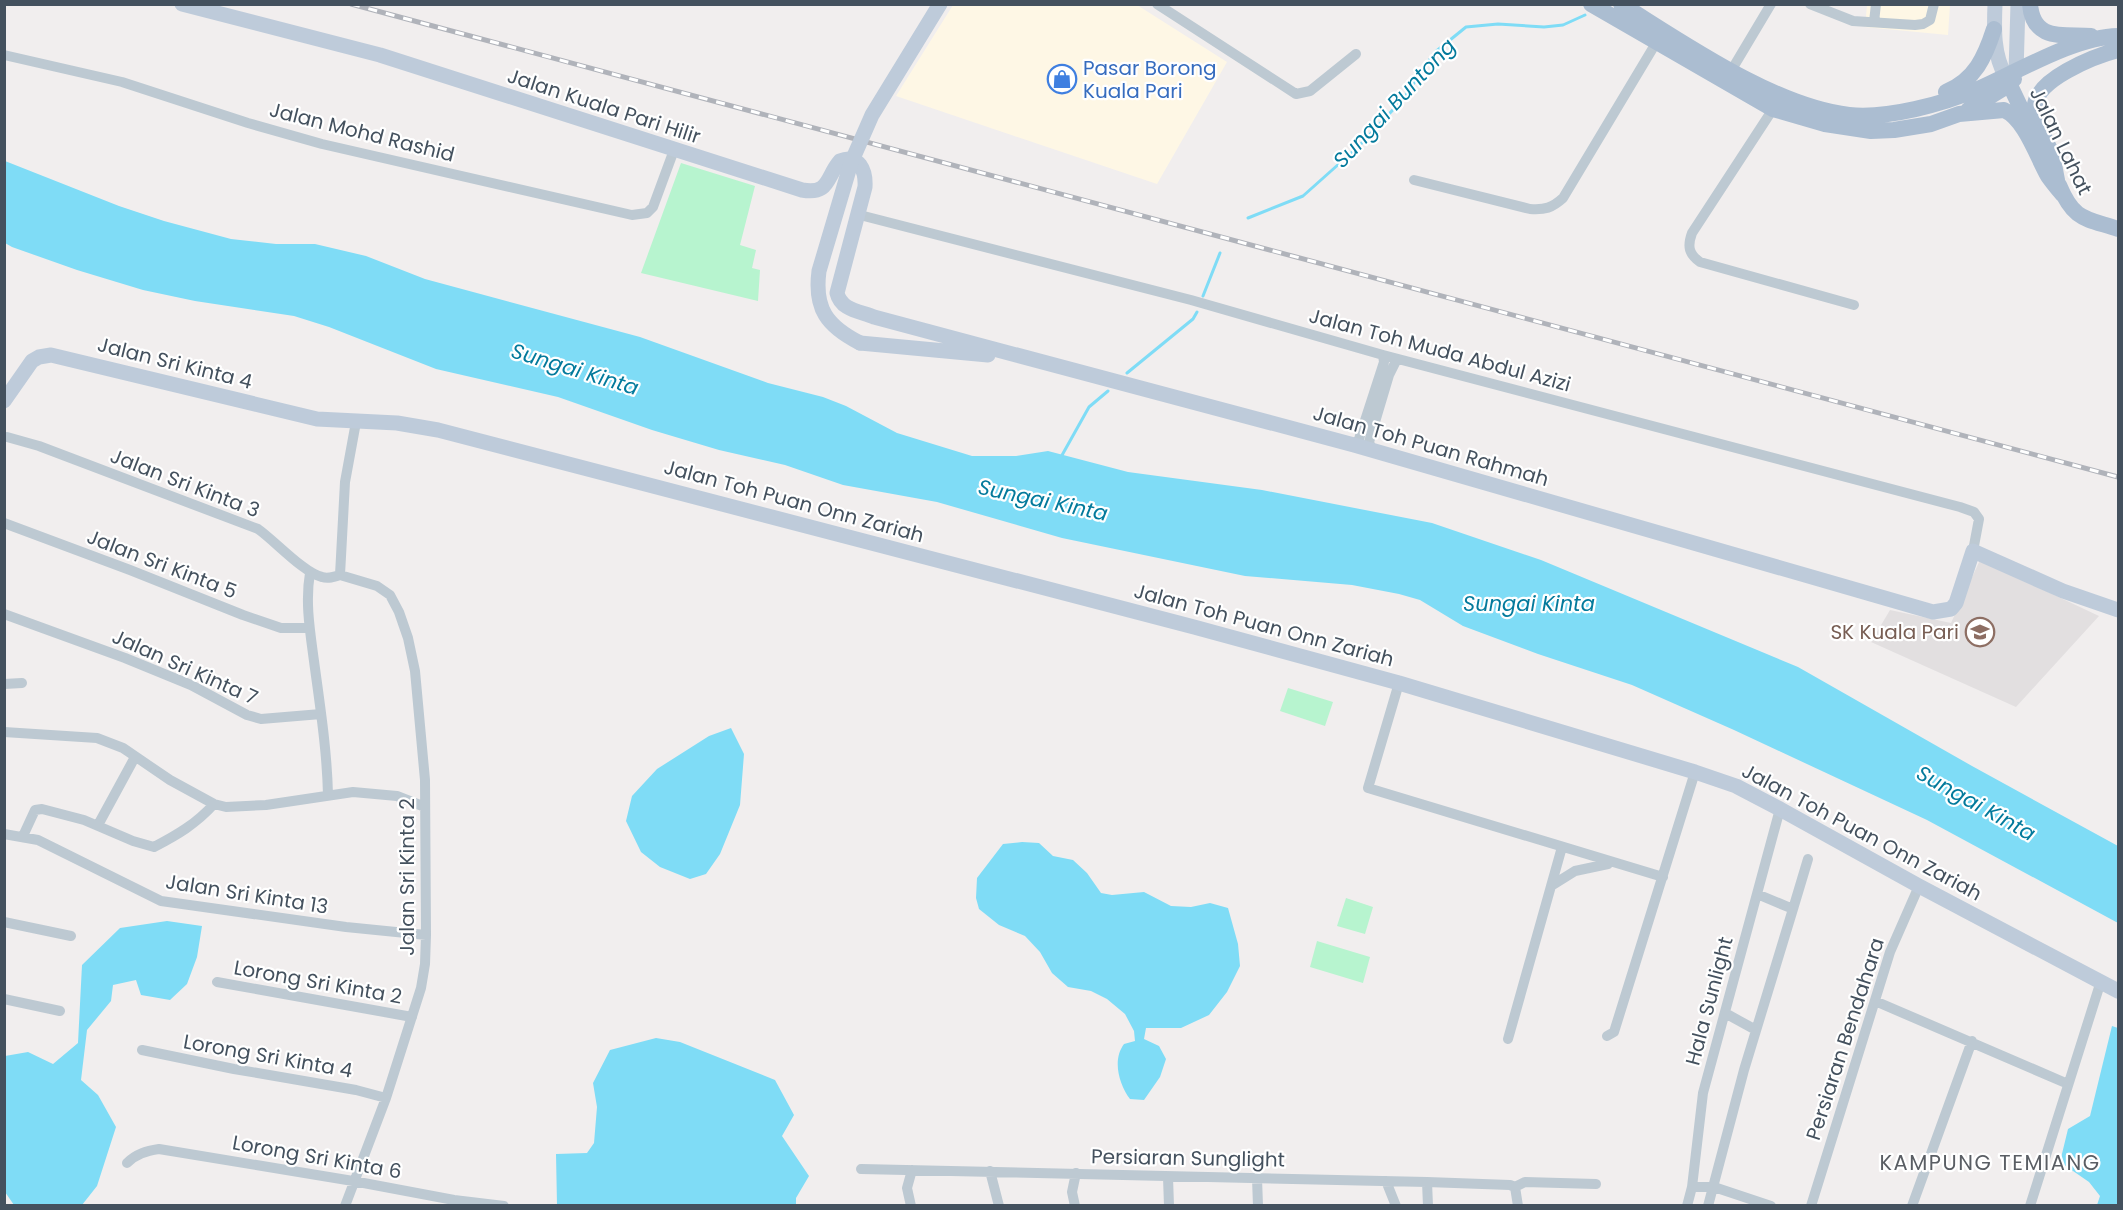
<svg xmlns="http://www.w3.org/2000/svg" width="2123" height="1210" font-family="Poppins,sans-serif">
	<style>
		.commercial { fill: #fef7e5 }
		.education { fill: #e2dfe0 }
		.green { fill: #b7f4cf }
		.water { fill: #7fdcf6 }
		.lines { fill: none; stroke-linecap: round; stroke-linejoin: round }
		.stream { stroke: #7fdcf6; stroke-width: 3 }
		.street { stroke: #bdc9d2; stroke-width: 10 }
		.secondary { stroke: #becbda; stroke-width: 15 }
		.primary { stroke: #abbdd1; stroke-width: 16 }
		.rail-casing { stroke: #b0b3ba; stroke-width: 5 }
		.rail { stroke: #fff; stroke-width: 3; stroke-dasharray: 9; stroke-linecap: butt }
		.secondary-bridge { stroke: #becbda; stroke-width: 15 }
		.labels { text-anchor: middle; dominant-baseline: central; stroke-width: 4.5; stroke-linejoin: round; paint-order: stroke }
		.shop-label { font-size: 20px; fill: #366cbe; stroke: #fff; text-anchor: start }
		.street-label { font-size: 20px; fill: #44515e; stroke: #fff }
		.education-label { font-size: 20px; fill: #785e54; stroke: #fff; text-anchor: end }
		.water-label { font-size: 21px; font-style: italic; fill: #037a9c; stroke: #fff }
		.neighbourhood-label { font-size: 21px; letter-spacing: 1.5px; fill: #5a5e64; stroke: #fff }
	</style>
	<rect width="100%" height="100%" fill="#f1eeee"/>
	<path class="commercial" d="M953 5H1137L1227 62 1157 184 896 96Z
		M1867 5H1950L1948 35 1865 27Z"/>
	<path class="education" d="M1980 560 2099 616 2016 707 1871 642 1890 610 1951 623Z"/>
	<path class="green" d="M681 163 755 186 740 245 756 250 752 268 760 270 758 301 641 273Z
		M1288 688 1333 702 1325 726 1280 711Z
		M1346 898 1373 907 1365 934 1337 926Z
		M1317 941 1370 957 1363 983 1310 967Z"/>
	<path class="water" d="M5 161 119 206 164 221 231 239 276 244H315L366 256 425 279 640 337 768 383 823 397 846 406 897 433 972 456H1016L1048 451 1128 472 1262 490 1432 523 1541 560 1798 667 1972 766 2118 846V923L1927 820 1734 730 1632 685 1538 654 1463 626 1420 600 1399 594 1352 585 1245 576 1062 538 937 502 843 485 785 465 719 450 652 430 558 397 436 369 329 327 294 316 195 301 143 290 77 270 12 247 5 243Z
		M731 728 744 754 740 805 720 854 706 874 690 879 660 867 641 852 626 821 632 796 657 769 709 736Z
		M1022 842 1039 843 1053 856 1073 860 1087 873 1101 893 1112 895 1144 892 1171 906 1191 907 1210 903 1228 908 1238 944 1240 966 1227 992 1209 1015 1181 1028H1146L1144 1039 1159 1046 1166 1059 1160 1077 1144 1100 1130 1099C1119 1084 1112 1060 1124 1044L1135 1041 1134 1031 1125 1014 1107 999 1091 991 1068 987 1052 973 1040 952 1025 936 999 925 979 909 976 898 977 878 1003 844Z
		M167 921 202 926 197 957 187 984 170 1000 141 995 136 980 113 985 111 1001 87 1030 81 1080 98 1095 116 1127 97 1186 82 1205H14L5 1192V1056L28 1052 53 1064 78 1043 82 965 120 928Z
		M2112 1026 2118 1028V1205H2097L2100 1196 2089 1182 2060 1162 2068 1129 2090 1116Z
		M656 1038 680 1042 775 1080 794 1115 782 1136 809 1176 796 1198V1205H557L556 1154 587 1153 594 1143 597 1107 593 1083 610 1050Z"/>
	<g class="lines">
		<path class="stream" d="M1248 218 1303 196 1359 146 1404 98 1434 53 1466 27 1498 24 1544 27 1563 25 1585 15
			M1203 296 1220 253
			M1127 373 1193 319 1197 312
			M1061 457 1089 407 1108 391"/>
		<path class="street" d="M1157 4 1296 94 1310 91 1356 54
			M1810 4 1853 21 1915 25 1923 24 1930 20 1934 4
			M1874 22 1876 4
			M4 55 122 82 248 123 322 144 632 215 647 213 653 207 674 150
			M1731 71 1771 4
			M1773 109 1692 233C1687 247 1689 254 1700 262L1854 305
			M1414 180 1530 209C1545 210 1552 208 1563 198L1656 43
			M856 214 1191 300 1383 355 1960 507 1974 512 1979 519 1973 551
			M7 437 39 446 258 529C275 541 304 573 322 577 328 579 334 577 340 575
			M1354 445 1359 439 1384 362 1383 355
			M1372 450 1369 442 1389 375 1397 359
			M4 523 130 570 243 615 281 628H309
			M310 573C305 602 310 631 314 661 320 706 327 750 328 795
			M340 575 377 586 390 595 399 612 408 638 415 671 425 780 426 935 425 964 421 988 386 1098 345 1206
			M340 575 345 482 356 422
			M4 614 125 658 191 685 247 715 261 719 321 714
			M1399 683 1368 788 1663 877
			M4 684 22 683
			M4 732 97 738 123 748 170 780 214 804 226 807 266 805 353 792 397 796 425 807
			M98 825 135 757
			M4 834 38 840 161 901 346 927 426 935
			M23 836 35 810 42 809 84 820 133 841 154 847C177 835 196 824 214 804
			M1551 886 1575 871 1608 864
			M1757 894 1793 909 1808 859
			M4 922 71 936
			M217 982 412 1017
			M4 999 60 1011
			M1875 1001 2068 1084
			M1725 1013 1756 1030
			M1607 1036 1614 1032 1695 772
			M1508 1039 1562 847
			M142 1050 234 1069 356 1090 386 1098
			M127 1163C136 1154 146 1151 159 1149L353 1181 454 1200 504 1206
			M861 1169 1427 1182 1510 1185 1515 1187
			M990 1171 999 1206
			M1168 1177 1169 1206
			M1257 1178 1258 1206
			M1386 1181 1396 1206
			M1427 1182 1428 1206
			M1515 1187 1525 1182 1596 1184
			M1515 1187 1518 1206
			M1692 1187H1714L1771 1206
			M911 1206 907 1188 912 1170
			M1075 1206 1072 1192 1076 1173
			M1687 1206 1692 1187 1703 1093 1780 809
			M1708 1206 1744 1070 1793 909
			M1811 1206 1890 952 1919 886
			M1912 1206 1972 1041
			M2030 1206 2101 981"/>
		<path class="secondary" d="M182 4 380 55 802 190C830 195 826 177 840 161 859 153 866 171 865 187L837 293C841 310 859 311 874 317L1354 445 1933 612 1951 609 1956 603 1973 551 2063 591 2118 610
			M1995 4C1994 29 1993 55 2006 77
			M2016 72 2018 4
			M860 343 988 355
			M4 401 32 361 39 357 51 355 317 419 397 423 438 430 1194 627 1399 683 1695 772 1736 786 1780 809 1919 886 2118 991"/>
		<path class="primary" d="M1591 4 1773 109 1825 124 1871 131 1894 130 1931 124 1959 114 2004 110C2025 119 2037 157 2048 176 2053 183 2058 189 2063 195
			M1621 4C1685 44 1774 106 1849 115 1888 119 1943 104 1978 89 2019 71 2075 37 2118 36
			M2030 4C2033 42 2063 34 2091 36
			M2006 77 2029 125
			M1946 92C1975 80 1985 57 1994 29
			M1968 110 2004 88 2014 79
			M2057 180C2055 171 2054 161 2051 152 2045 138 2036 123 2035 108 2033 80 2095 56 2118 50
			M2059 185C2074 221 2085 218 2118 229"/>
		<g class="rail-casing">
			<path id="rail" d="M351 4 2118 477"/>
		</g>
		<use href="#rail" class="rail"/>
		<path class="secondary-bridge" d="M860 343C827 326 814 309 819 271L851 163 872 115 940 4"/>
	</g>
	<defs>
		<g id="shop-ring" transform="scale(1.5)"><circle r="9.5" fill="#fff" stroke="#3f7fe0" stroke-width="1.5"/><path d="M-5-2.5h2.3a2.7 3.5 0 0 1 5.4 0H5L5.5 6h-11ZM-1.5-2.5h3a1.5 2.3 0 0 0-3 0Z" fill="#3f7fe0"/></g>
		<g id="school-ring" transform="scale(1.5)"><circle r="9.5" fill="#fff" stroke="#8d6e63" stroke-width="1.5"/><path d="M0-5L7-2L0 1L-7-2ZM-4 1L0 2.5L4 1V4Q0 6-4 4Z" fill="#8d6e63"/></g>
	</defs>
	<g fill-rule="evenodd">
		<use href="#shop-ring" x="1062" y="79"/>
		<use href="#school-ring" x="1980" y="632"/>
	</g>
	<g class="labels">
		<g class="shop-label">
			<text x="1083" y="68">Pasar Borong<tspan x="1083" dy="23">Kuala Pari</tspan></text>
		</g>
		<g class="street-label">
			<text transform="translate(604 106) rotate(18)">Jalan Kuala Pari Hilir</text>
			<text transform="translate(362 132) rotate(14)">Jalan Mohd Rashid</text>
			<text transform="translate(2061 141) rotate(64)">Jalan Lahat</text>
			<text transform="translate(1440 350) rotate(15)">Jalan Toh Muda Abdul Azizi</text>
			<text transform="translate(175 363) rotate(14)">Jalan Sri Kinta 4</text>
			<text transform="translate(1431 446) rotate(16)">Jalan Toh Puan Rahmah</text>
			<text transform="translate(185 483) rotate(21)">Jalan Sri Kinta 3</text>
			<text transform="translate(794 501) rotate(15)">Jalan Toh Puan Onn Zariah</text>
			<text transform="translate(162 564) rotate(21)">Jalan Sri Kinta 5</text>
			<text transform="translate(1264 625) rotate(15)">Jalan Toh Puan Onn Zariah</text>
			<text transform="translate(185 667) rotate(24)">Jalan Sri Kinta 7</text>
			<text transform="translate(1862 832) rotate(28)">Jalan Toh Puan Onn Zariah</text>
			<text transform="translate(407 877) rotate(-90)">Jalan Sri Kinta 2</text>
			<text transform="translate(247 894) rotate(9)">Jalan Sri Kinta 13</text>
			<text transform="translate(318 982) rotate(10)">Lorong Sri Kinta 2</text>
			<text transform="translate(1709 1001) rotate(-75)">Hala Sunlight</text>
			<text transform="translate(1845 1039) rotate(-72)">Persiaran Bendahara</text>
			<text transform="translate(268 1056) rotate(10)">Lorong Sri Kinta 4</text>
			<text transform="translate(317 1157) rotate(10)">Lorong Sri Kinta 6</text>
			<text transform="translate(1188 1158) rotate(1)">Persiaran Sunglight</text>
		</g>
		<g class="education-label">
			<text x="1959" y="632">SK Kuala Pari</text>
		</g>
		<g class="water-label">
			<text transform="translate(1394 103) rotate(-47)">Sungai Buntong</text>
			<text transform="translate(575 369) rotate(17)">Sungai Kinta</text>
			<text transform="translate(1043 500) rotate(12)">Sungai Kinta</text>
			<text x="1529" y="603">Sungai Kinta</text>
			<text transform="translate(1976 803) rotate(29)">Sungai Kinta</text>
		</g>
		<g class="neighbourhood-label">
			<text x="1990" y="1162">KAMPUNG TEMIANG</text>
		</g>
	</g>
	<rect width="2123" height="1210" fill="none" stroke="#44515e" stroke-width="12"/>
</svg>
